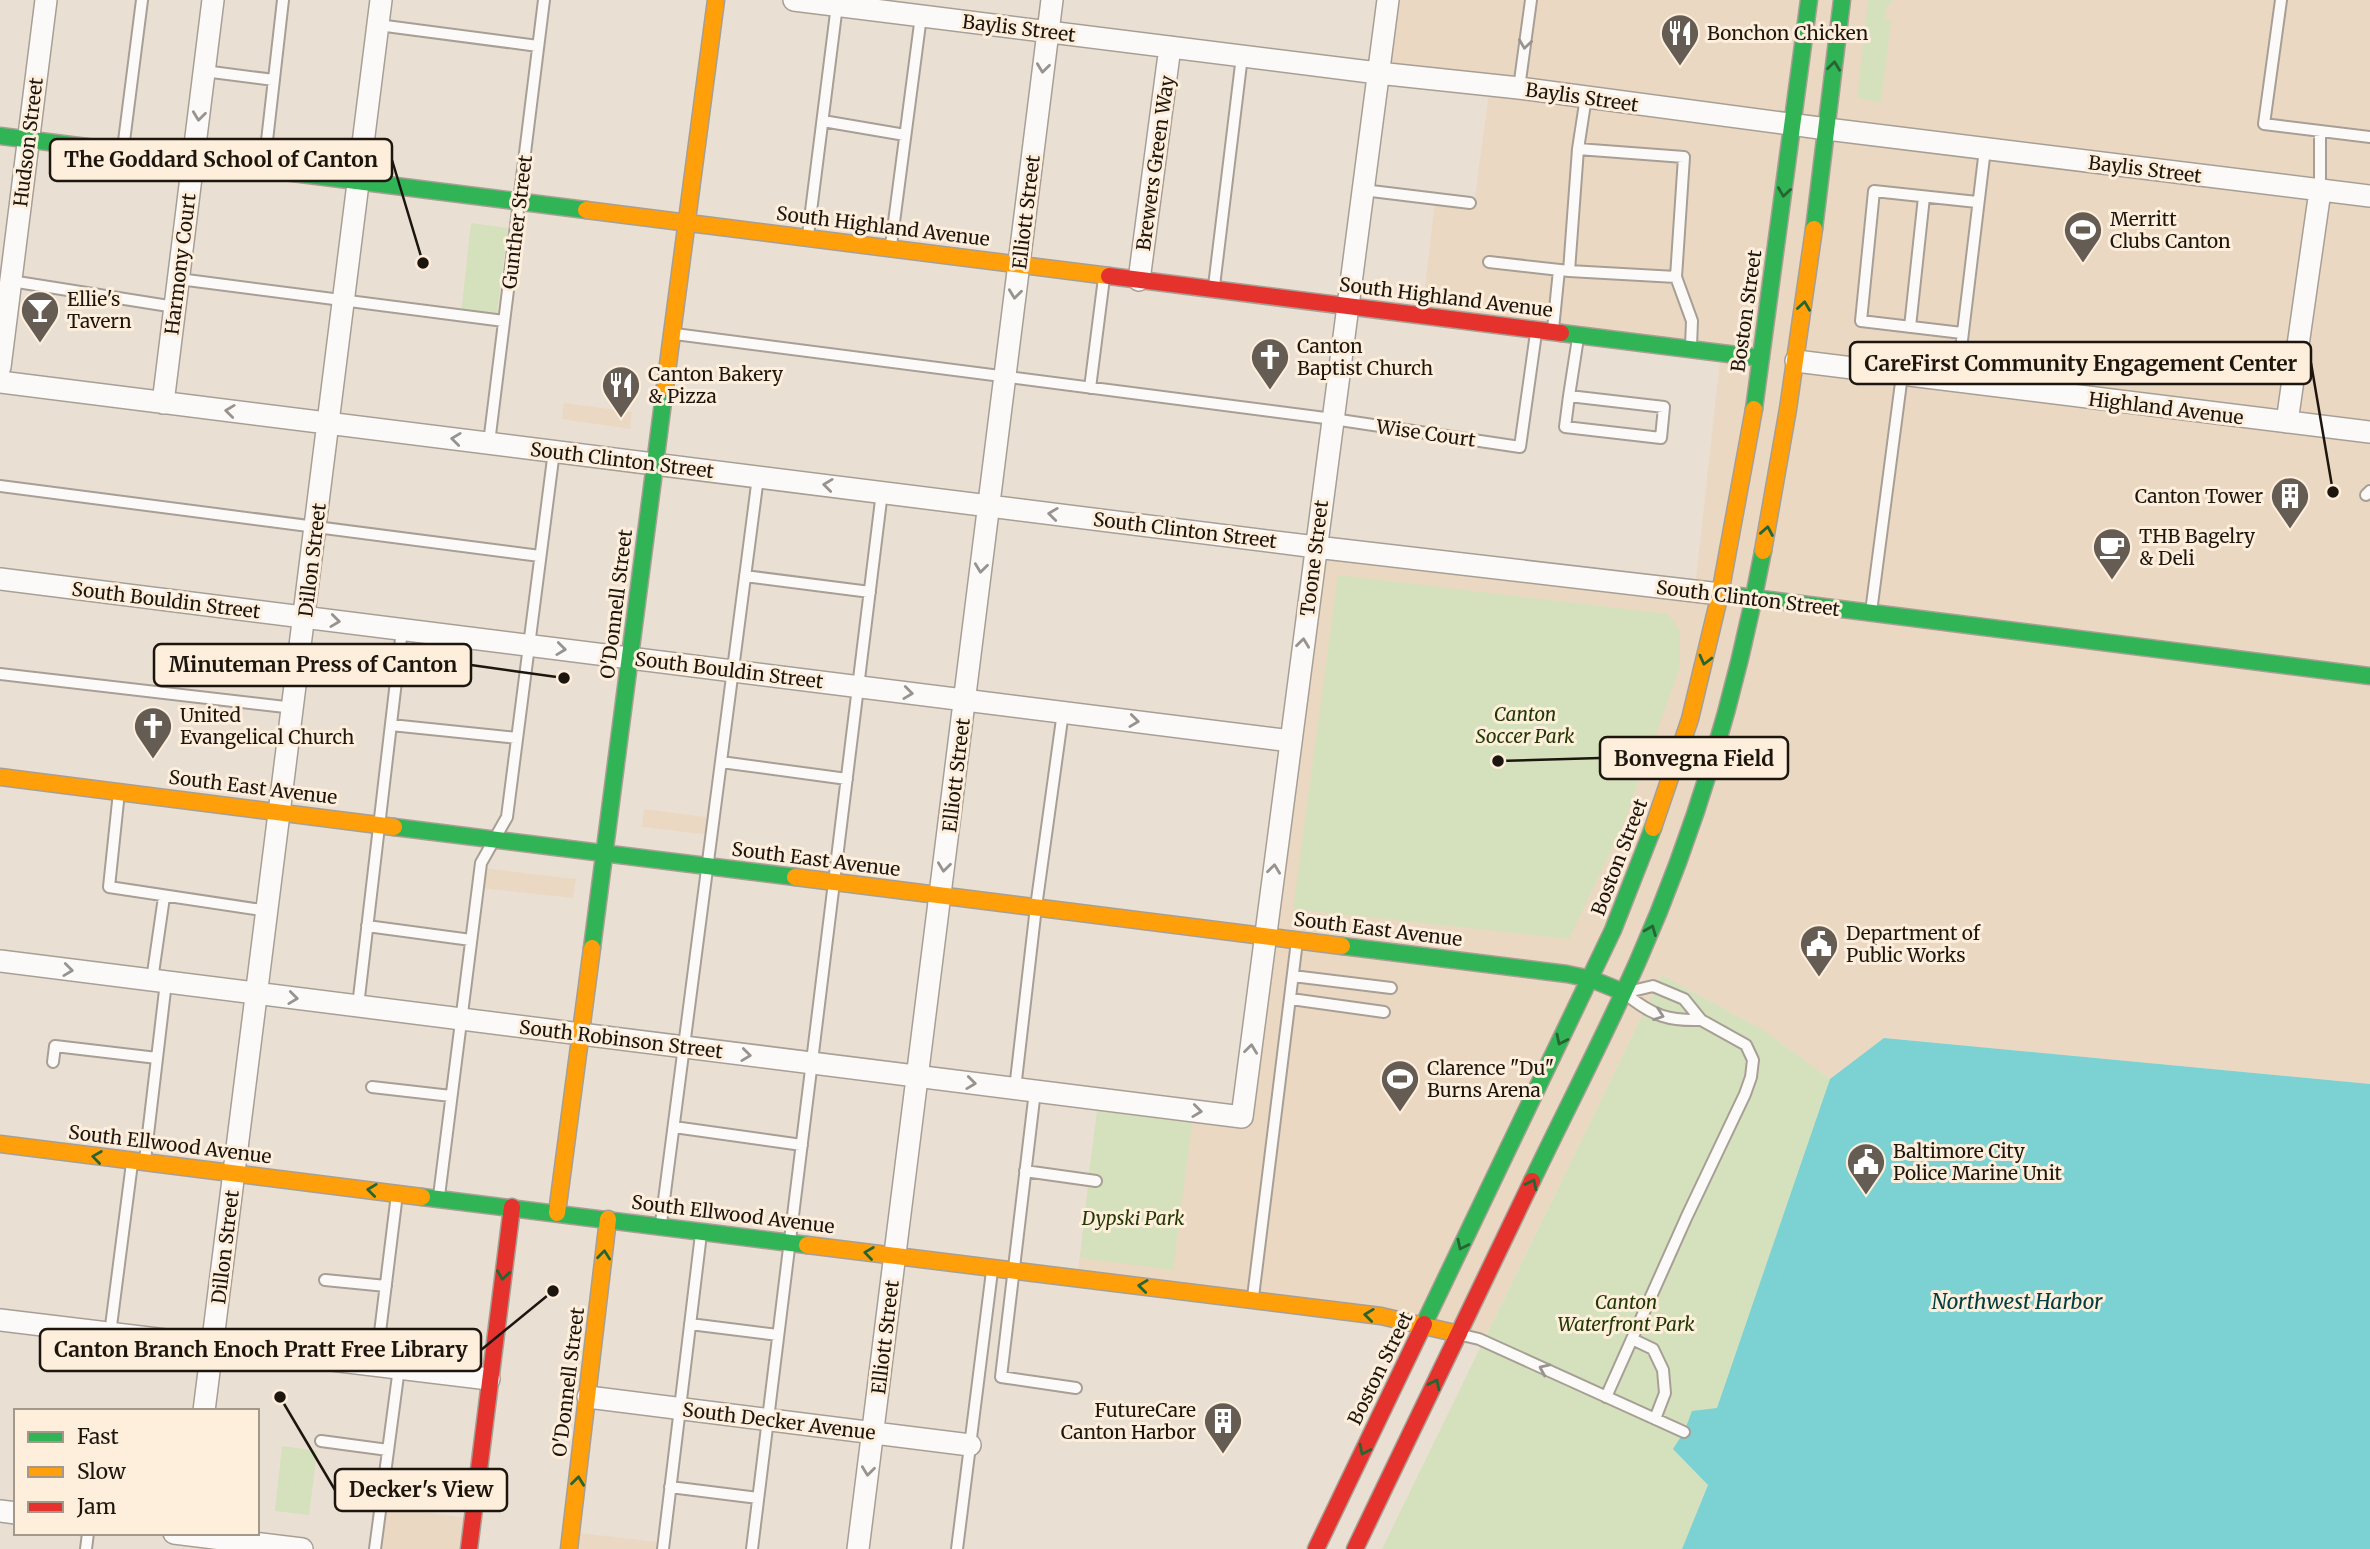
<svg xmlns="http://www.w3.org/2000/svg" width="2370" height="1549" font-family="Merriweather,serif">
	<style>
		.built { fill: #ebd8c3 }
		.green { fill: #d4e1bc }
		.water { fill: #7cd1d2 }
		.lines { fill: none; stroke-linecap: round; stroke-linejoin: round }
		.lane-casing { stroke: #a79f95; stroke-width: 14 }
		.street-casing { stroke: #a79f95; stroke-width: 24 }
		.fast-casing { stroke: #a79f95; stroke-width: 19 }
		.slow-casing { stroke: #a79f95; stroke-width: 19 }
		.jam-casing { stroke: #a79f95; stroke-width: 19 }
		.lane { stroke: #fcfaf8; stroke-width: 10 }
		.street { stroke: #fcfaf8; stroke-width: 21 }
		.fast { stroke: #30b455; stroke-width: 16 }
		.slow { stroke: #ff9f0a; stroke-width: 16 }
		.jam { stroke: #e5322d; stroke-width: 16 }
		.oneway { stroke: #98938f }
		.oneway2 { stroke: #266532 }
		.labels { text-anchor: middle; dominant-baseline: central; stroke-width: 6; stroke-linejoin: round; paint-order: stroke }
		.street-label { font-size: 19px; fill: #1d160e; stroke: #feeedc }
		.poi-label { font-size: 19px; fill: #1d160e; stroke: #feeedc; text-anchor: start }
		.park-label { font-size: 19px; font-style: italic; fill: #213902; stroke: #feeedc }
		.water-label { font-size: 21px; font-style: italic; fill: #003d40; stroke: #feeedc }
		.leader { fill: none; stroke: #1d160e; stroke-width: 2.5 }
		.callout-dot { fill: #1d160e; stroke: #feeedc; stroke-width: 2.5 }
		.callout { fill: #feeedc; stroke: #1d160e; stroke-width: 2.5 }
		.callout-label { font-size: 21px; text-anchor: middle; font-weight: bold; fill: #1d160e }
	</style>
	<rect width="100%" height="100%" fill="#eadfd3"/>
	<path class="built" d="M1386 0H2370V1084L1884 1038 1830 1079 1763 1030 1662 975 1486 1335 1077 1278 1099 1102 1233 1119 1314 542 1695 588 1721 351 1422 314 1435 200 1474 204 1490 85 1377 70Z
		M564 403 632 412 630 429 562 419Z
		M644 809 713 818 711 835 642 827Z
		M483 868 576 879 573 898 481 888Z
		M380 1506 475 1519 471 1549H375Z
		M572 1532 665 1543 664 1549H571Z"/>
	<path class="green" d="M1868 0H1891V5H1887L1885 19 1891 21 1881 103 1857 98Z
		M471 223 508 228 496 319 461 314Z
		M1338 575 1668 614 1680 631V667L1624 823 1569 939 1293 909Z
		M1662 975 1763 1030 1830 1079 1717 1409 1708 1485 1682 1549H1382Z
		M1097 1111 1192 1123 1173 1270 1080 1258 1088 1186 1099 1187 1100 1175 1089 1173Z
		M282 1446 317 1451 309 1515 275 1511Z"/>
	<path class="water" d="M1884 1038 2370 1084V1549H1682L1708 1485 1673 1449 1684 1432 1692 1411 1717 1408 1830 1079Z"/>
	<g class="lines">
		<g class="lane-casing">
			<path id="lane" d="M2281 0 2264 124 2370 137
				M378 25 538 46
				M204 71 274 80
				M1519 88 1531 0
				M823 121 905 135
				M123 149 142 0
				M1578 149 1684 157 1676 277 1569 271 1578 149 1586 97
				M264 167 283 0
				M1363 190 1470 203
				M2320 191V131
				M808 235 837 5
				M891 245 921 16
				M1489 262 1569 271
				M1676 277 1692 321 1691 346
				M179 279 504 321
				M11 281 175 307
				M1214 286 1242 56
				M1910 327 1924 197
				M1553 329 1559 270
				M1962 333 1861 321 1874 191 1977 202
				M675 334 1333 419 1520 447 1536 333
				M1957 382 1985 149
				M1090 388 1104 278
				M1569 396 1565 427 1661 438 1664 407 1569 396 1578 338
				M489 443 544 0
				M0 486 540 556
				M2366 495 2370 491
				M745 576 870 592
				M1871 612 1902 375
				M0 674 294 708
				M391 725 517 738
				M721 762 847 779
				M119 792 109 887 268 911
				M367 926 471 940
				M1293 976 1391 988
				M152 980 164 897
				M1627 995C1653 1016 1669 1021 1701 1020
				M1291 999 1384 1012
				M358 1006 402 630
				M53 1062 55 1046 157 1058
				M372 1087 451 1096
				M1015 1089 1036 907 1063 712
				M1035 1091 1001 1377 1076 1388
				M674 1127 802 1145
				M145 1160 166 982
				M1025 1171 1096 1181
				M439 1196 481 863 507 817 554 451
				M661 1223 758 477
				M325 1280 386 1286
				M1253 1297 1297 941
				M690 1324 778 1335
				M110 1334 132 1163
				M1462 1335 1479 1339 1684 1432
				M1632 1339 1653 1349 1663 1370 1665 1393 1655 1419
				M376 1365 397 1194
				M1606 1397 1687 1216 1745 1094 1751 1077 1753 1060 1746 1045 1701 1020 1684 999 1653 986 1632 991
				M321 1441 388 1450
				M670 1487 758 1498
				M86 1549 88 1533
				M375 1549 399 1368
				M663 1549 701 1234
				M752 1549 882 492
				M957 1549 992 1271"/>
		</g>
		<g class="street-casing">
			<path id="street" d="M794 0 1378 73 1519 88 1827 129 2370 196
				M1139 280 1170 47
				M1796 361 2370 432
				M0 367 46 0
				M0 382 1316 547 1720 594
				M163 403 213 0
				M2287 422 2320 191
				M0 579 1291 741
				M0 961 1242 1117 1388 0
				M0 1320 489 1379
				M588 1397 970 1445
				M204 1411 381 0
				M0 1511 16 1513
				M174 1533 302 1549
				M858 1549 1052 0"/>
		</g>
		<g class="fast-casing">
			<path id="fast" d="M0 136 586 210
				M1814 229 1842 0
				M1561 333 1761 358
				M1754 409 1809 0
				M1731 595 2370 676
				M394 827 795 877
				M1342 946 1567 974 1591 979 1623 992
				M592 948 665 387
				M1532 1181C1567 1108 1605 1035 1638 961 1696 830 1737 691 1763 551
				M422 1197 807 1245
				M1424 1324 1613 930 1653 828"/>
		</g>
		<g class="slow-casing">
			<path id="slow" d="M586 210 1109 276
				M665 387 716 0
				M1763 551 1788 409 1814 229
				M0 777 394 827
				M1653 828 1690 719 1720 594 1754 409
				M795 877 1342 946
				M0 1144 422 1197
				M557 1213 592 948
				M807 1245 1381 1316 1459 1334
				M569 1549 608 1219"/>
		</g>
		<g class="jam-casing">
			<path id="jam" d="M1109 276 1561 333
				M469 1549 512 1207
				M1316 1549 1424 1324
				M1355 1549 1532 1181"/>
		</g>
		<use href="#lane" class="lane"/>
		<use href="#street" class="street"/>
		<use href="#fast" class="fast"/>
		<use href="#slow" class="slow"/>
		<use href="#jam" class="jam"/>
	</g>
	<defs><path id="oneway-chevron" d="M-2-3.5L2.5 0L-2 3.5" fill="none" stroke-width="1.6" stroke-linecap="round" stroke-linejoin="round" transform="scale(1.75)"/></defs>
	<g class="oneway">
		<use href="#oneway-chevron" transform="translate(1525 44) rotate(98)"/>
		<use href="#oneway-chevron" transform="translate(1043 68) rotate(97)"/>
		<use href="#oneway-chevron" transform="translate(199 116) rotate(97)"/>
		<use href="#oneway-chevron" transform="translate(1015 294) rotate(97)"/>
		<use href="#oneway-chevron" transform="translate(230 411) rotate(-173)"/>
		<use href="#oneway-chevron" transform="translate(456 439) rotate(-173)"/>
		<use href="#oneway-chevron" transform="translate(828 485) rotate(-173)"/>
		<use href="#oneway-chevron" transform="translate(1053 514) rotate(-173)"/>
		<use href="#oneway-chevron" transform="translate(981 568) rotate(97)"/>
		<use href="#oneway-chevron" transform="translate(335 621) rotate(7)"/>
		<use href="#oneway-chevron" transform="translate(1303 643) rotate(-83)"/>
		<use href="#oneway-chevron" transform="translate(561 649) rotate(7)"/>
		<use href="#oneway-chevron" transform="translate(908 693) rotate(7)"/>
		<use href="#oneway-chevron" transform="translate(1134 721) rotate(7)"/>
		<use href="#oneway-chevron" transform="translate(944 867) rotate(97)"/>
		<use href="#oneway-chevron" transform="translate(1274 869) rotate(-83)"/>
		<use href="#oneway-chevron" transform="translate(68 970) rotate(7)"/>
		<use href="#oneway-chevron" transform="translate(293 998) rotate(7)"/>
		<use href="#oneway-chevron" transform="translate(1659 1015) rotate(20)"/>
		<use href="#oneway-chevron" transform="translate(1251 1049) rotate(-83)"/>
		<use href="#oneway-chevron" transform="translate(746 1055) rotate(7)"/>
		<use href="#oneway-chevron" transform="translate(971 1083) rotate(7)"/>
		<use href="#oneway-chevron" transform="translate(1197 1111) rotate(7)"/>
		<use href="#oneway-chevron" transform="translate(1544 1369) rotate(-156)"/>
		<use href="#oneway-chevron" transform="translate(868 1471) rotate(97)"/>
	</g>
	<g class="oneway2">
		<use href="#oneway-chevron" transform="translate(1834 66) rotate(-83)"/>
		<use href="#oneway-chevron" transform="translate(1784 192) rotate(98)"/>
		<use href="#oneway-chevron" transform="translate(1804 306) rotate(-82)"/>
		<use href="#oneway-chevron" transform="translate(1767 531) rotate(-80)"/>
		<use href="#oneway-chevron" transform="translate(1705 660) rotate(104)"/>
		<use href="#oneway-chevron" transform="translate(1651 930) rotate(-68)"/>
		<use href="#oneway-chevron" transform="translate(1561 1040) rotate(116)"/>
		<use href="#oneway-chevron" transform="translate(97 1157) rotate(-172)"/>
		<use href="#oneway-chevron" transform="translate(1532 1184) rotate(-64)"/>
		<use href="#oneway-chevron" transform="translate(372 1190) rotate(-173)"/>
		<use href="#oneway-chevron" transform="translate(1462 1245) rotate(116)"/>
		<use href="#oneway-chevron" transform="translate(869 1253) rotate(-172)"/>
		<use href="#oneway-chevron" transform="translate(604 1255) rotate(-84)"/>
		<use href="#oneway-chevron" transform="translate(503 1275) rotate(98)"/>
		<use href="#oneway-chevron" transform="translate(1143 1286) rotate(-173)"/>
		<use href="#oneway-chevron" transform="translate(1369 1315) rotate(-173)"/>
		<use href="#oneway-chevron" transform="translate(1435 1384) rotate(-64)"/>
		<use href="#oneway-chevron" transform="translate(1364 1450) rotate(116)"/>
		<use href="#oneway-chevron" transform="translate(578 1481) rotate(-83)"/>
	</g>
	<defs>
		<g id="restaurant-pin" transform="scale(2.0125)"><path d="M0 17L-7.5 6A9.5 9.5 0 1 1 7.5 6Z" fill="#655c53" stroke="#feeedc"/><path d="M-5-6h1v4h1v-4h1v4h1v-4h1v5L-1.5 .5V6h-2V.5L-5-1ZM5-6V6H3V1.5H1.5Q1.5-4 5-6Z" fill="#fff"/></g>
		<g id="stadium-pin" transform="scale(2.0125)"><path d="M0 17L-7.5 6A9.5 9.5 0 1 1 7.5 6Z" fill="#655c53" stroke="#feeedc"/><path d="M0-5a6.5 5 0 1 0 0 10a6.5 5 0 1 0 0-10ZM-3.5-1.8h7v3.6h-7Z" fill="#fff"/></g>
		<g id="bar-pin" transform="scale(2.0125)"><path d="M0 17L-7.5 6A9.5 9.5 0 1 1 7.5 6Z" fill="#655c53" stroke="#feeedc"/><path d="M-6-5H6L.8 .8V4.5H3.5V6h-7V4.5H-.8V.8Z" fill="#fff"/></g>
		<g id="church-pin" transform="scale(2.0125)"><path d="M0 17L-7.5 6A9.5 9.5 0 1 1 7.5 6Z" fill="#655c53" stroke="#feeedc"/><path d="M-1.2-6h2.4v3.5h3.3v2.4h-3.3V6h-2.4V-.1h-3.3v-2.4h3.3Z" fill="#fff"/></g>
		<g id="building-pin" transform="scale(2.0125)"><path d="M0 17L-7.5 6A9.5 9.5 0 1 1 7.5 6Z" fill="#655c53" stroke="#feeedc"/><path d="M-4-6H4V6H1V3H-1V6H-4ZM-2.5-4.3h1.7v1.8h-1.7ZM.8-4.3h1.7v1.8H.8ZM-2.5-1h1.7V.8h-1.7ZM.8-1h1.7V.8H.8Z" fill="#fff"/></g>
		<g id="cafe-pin" transform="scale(2.0125)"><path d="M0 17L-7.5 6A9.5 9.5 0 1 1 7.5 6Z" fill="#655c53" stroke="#feeedc"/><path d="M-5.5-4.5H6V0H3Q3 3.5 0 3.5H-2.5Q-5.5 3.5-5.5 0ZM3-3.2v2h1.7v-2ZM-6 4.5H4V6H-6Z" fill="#fff"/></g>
		<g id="civic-pin" transform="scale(2.0125)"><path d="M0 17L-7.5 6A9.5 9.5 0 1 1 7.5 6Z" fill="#655c53" stroke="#feeedc"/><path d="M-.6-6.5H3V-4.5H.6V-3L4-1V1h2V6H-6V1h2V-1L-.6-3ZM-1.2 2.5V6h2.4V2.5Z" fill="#fff"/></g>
	</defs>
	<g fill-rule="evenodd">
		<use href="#restaurant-pin" x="1680" y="33"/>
		<use href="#stadium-pin" x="2083" y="230"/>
		<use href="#bar-pin" x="40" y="310"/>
		<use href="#church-pin" x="1270" y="357"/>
		<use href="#restaurant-pin" x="621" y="385"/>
		<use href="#building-pin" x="2290" y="496"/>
		<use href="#cafe-pin" x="2112" y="547"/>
		<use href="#church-pin" x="153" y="726"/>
		<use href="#civic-pin" x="1819" y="944"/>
		<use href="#stadium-pin" x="1400" y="1079"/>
		<use href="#civic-pin" x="1866" y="1162"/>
		<use href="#building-pin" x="1223" y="1421"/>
	</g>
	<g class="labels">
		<g class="street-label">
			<text transform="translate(1019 28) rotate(7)">Baylis Street</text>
			<text transform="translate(1582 97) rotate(8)">Baylis Street</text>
			<text transform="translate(28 142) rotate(-83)">Hudson Street</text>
			<text transform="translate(1155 163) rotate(-82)">Brewers Green Way</text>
			<text transform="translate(2145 169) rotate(7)">Baylis Street</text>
			<text transform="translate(1026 212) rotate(-83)">Elliott Street</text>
			<text transform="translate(517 222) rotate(-83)">Gunther Street</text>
			<text transform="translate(883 226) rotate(7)">South Highland Avenue</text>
			<text transform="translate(180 264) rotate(-83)">Harmony Court</text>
			<text transform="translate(1446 297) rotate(7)">South Highland Avenue</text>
			<text transform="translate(1746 311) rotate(-82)">Boston Street</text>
			<text transform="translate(2166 408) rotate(7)">Highland Avenue</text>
			<text transform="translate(1426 433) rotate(8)">Wise Court</text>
			<text transform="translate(622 460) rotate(7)">South Clinton Street</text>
			<text transform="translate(1185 530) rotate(7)">South Clinton Street</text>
			<text transform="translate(1314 558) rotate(-83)">Toone Street</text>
			<text transform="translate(312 560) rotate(-83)">Dillon Street</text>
			<text transform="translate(1748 598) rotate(7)">South Clinton Street</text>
			<text transform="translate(166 600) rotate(7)">South Bouldin Street</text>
			<text transform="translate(616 604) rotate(-83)">O'Donnell Street</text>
			<text transform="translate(729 670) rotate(7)">South Bouldin Street</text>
			<text transform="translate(956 775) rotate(-83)">Elliott Street</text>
			<text transform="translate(253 787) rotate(7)">South East Avenue</text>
			<text transform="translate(1619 857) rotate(-69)">Boston Street</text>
			<text transform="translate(816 859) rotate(7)">South East Avenue</text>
			<text transform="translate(1378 929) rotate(7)">South East Avenue</text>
			<text transform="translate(621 1039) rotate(7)">South Robinson Street</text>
			<text transform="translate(170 1144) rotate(7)">South Ellwood Avenue</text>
			<text transform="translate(733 1214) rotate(7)">South Ellwood Avenue</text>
			<text transform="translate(225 1247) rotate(-83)">Dillon Street</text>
			<text transform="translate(885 1337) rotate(-83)">Elliott Street</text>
			<text transform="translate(1380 1368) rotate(-64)">Boston Street</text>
			<text transform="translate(568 1382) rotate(-83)">O'Donnell Street</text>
			<text transform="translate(779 1421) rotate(7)">South Decker Avenue</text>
		</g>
		<g class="poi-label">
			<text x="1707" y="33">Bonchon Chicken</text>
			<text x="2110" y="219">Merritt<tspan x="2110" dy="22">Clubs Canton</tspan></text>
			<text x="67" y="299">Ellie's<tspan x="67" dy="22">Tavern</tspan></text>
			<text x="1297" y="346">Canton<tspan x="1297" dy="22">Baptist Church</tspan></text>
			<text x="648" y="374">Canton Bakery<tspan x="648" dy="22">&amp; Pizza</tspan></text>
			<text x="2263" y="496" text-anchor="end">Canton Tower</text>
			<text x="2139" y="536">THB Bagelry<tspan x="2139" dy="22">&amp; Deli</tspan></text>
			<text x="180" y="715">United<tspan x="180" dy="22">Evangelical Church</tspan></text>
			<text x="1846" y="933">Department of<tspan x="1846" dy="22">Public Works</tspan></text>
			<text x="1427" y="1068">Clarence "Du"<tspan x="1427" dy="22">Burns Arena</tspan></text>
			<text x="1893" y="1151">Baltimore City<tspan x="1893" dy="22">Police Marine Unit</tspan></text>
			<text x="1196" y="1410" text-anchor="end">FutureCare<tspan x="1196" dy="22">Canton Harbor</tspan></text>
		</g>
		<g class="park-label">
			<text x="1525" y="714">Canton<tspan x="1525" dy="22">Soccer Park</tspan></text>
			<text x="1133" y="1218">Dypski Park</text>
			<text x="1626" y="1302">Canton<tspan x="1626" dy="22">Waterfront Park</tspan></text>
		</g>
		<g class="water-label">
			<text x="2017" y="1301">Northwest Harbor</text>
		</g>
	</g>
	<path class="leader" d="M423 263L392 160M2333 492L2311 363M564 678L471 665M1498 761L1600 758M553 1291L481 1350M280 1397L335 1490"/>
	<g class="callout-dot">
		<circle cx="423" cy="263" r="7"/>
		<circle cx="2333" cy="492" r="7"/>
		<circle cx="564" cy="678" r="7"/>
		<circle cx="1498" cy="761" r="7"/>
		<circle cx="553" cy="1291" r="7"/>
		<circle cx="280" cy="1397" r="7"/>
	</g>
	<g class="callout">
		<rect x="50" y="139" width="342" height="42" rx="7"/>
		<rect x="1850" y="342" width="461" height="42" rx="7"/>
		<rect x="154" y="644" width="317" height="42" rx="7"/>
		<rect x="1600" y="737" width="188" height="42" rx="7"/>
		<rect x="40" y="1329" width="441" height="42" rx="7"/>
		<rect x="335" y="1469" width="172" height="42" rx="7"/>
	</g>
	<g class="callout-label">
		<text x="221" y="167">The Goddard School of Canton</text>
		<text x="2081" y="371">CareFirst Community Engagement Center</text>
		<text x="313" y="672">Minuteman Press of Canton</text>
		<text x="1694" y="766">Bonvegna Field</text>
		<text x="261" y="1357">Canton Branch Enoch Pratt Free Library</text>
		<text x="421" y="1497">Decker's View</text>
	</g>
	<rect x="14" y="1409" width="245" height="126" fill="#feeedc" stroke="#a4988a" stroke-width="2"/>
	<rect x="28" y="1432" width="35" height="10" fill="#30b455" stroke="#a4988a" stroke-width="2"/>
	<text x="77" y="1444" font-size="21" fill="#1d160e">Fast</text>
	<rect x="28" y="1467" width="35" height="10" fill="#ff9f0a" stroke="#a4988a" stroke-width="2"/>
	<text x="77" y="1479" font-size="21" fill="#1d160e">Slow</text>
	<rect x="28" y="1502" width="35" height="10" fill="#e5322d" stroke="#a4988a" stroke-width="2"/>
	<text x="77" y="1514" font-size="21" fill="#1d160e">Jam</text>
</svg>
